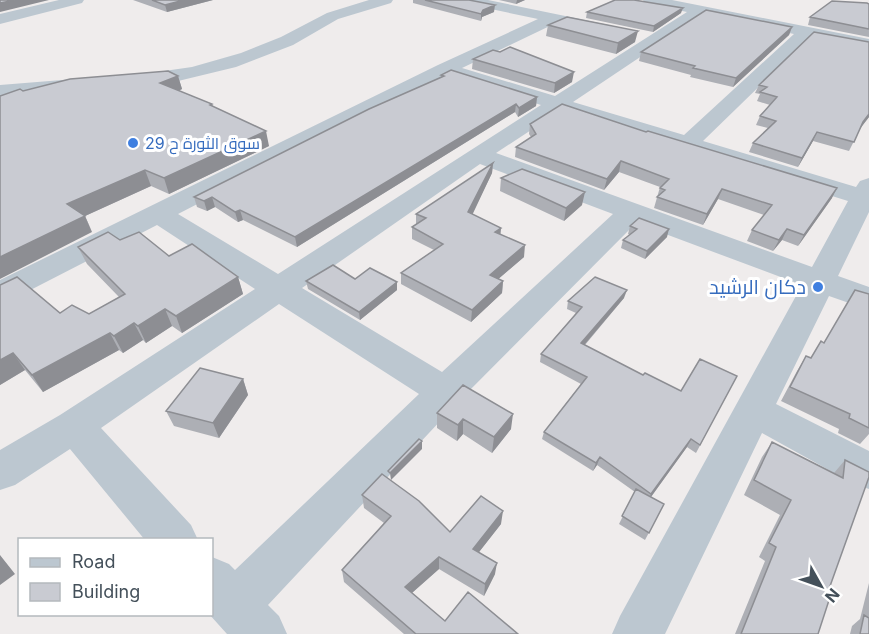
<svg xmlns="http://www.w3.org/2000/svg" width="869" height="634" font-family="Inter,Cairo,sans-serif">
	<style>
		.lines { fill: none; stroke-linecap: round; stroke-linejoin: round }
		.minor { fill: #bcc7d0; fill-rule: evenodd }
		.wall { fill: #adafb5 }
		.shaded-wall { fill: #8d8e93 }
		.building { fill: #c9cbd2; stroke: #8d8e93; stroke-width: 1.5 }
		.shop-dot { fill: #3f7fe0; stroke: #fff; stroke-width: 2 }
		.labels { text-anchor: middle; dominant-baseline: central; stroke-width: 6; stroke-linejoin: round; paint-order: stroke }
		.far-shop-label { font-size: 16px; fill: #366cbe; stroke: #fff; text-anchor: start }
		.shop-label { font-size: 20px; fill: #366cbe; stroke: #fff; text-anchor: end }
	</style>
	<rect width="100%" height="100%" fill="#efecec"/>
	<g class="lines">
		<path class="minor" d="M59 0H84L82 3 0 24V14Z
			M369 0H393L391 3 338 19 293 45 236 67 174 82 136 87 129 85 126 81 129 77 136 75 192 67 241 53 281 37 327 13Z
			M460 0H488L609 25 611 28 603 33 556 23 462 68 555 96 687 12 645 3 643 0H672L869 39V49L810 37 703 141 856 187 860 181 869 178V212L838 276 869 287V310L829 296 776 404 869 451V489L854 484 762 433 665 634H612L620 616 802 285 636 223 458 402 268 605 279 616 287 634H227L209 614H212V557L229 564 235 570 419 394 279 304 101 428 191 525 198 540H145L70 449 15 485 0 490V450L60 415 255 289 157 225 11 300 0 303V280L438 65 538 19 467 4ZM703 15 794 34 684 135 573 102ZM447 75 541 105 278 274 178 214ZM560 111 848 201 812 267 496 153ZM480 164 613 214 442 372 302 288Z
			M87 78 94 80 97 84 94 88 0 97V85Z"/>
	</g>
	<path class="wall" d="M133 0H213L167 12Z
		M413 0H469L494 12 482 17 481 21 413 3Z
		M499 0H525L516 4Z
		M869 4V37L808 25 810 17Z
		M587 12 681 13 653 32 586 18Z
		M548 25 635 42 616 54 546 36Z
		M792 27 789 35 733 87 690 77 691 75 639 61 641 52Z
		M473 59 572 82 554 93 472 69Z
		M441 75 537 97 536 106 518 117 515 112 297 247 243 220 238 222 215 207 207 211 197 207 194 197 441 77Z
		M178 76 182 89 179 91 212 104 213 106 269 146 169 194 151 186 85 216 92 232 23 91Z
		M759 85 869 117 860 129 849 151 813 141 798 167 749 152 753 143 768 128 756 125 760 116 770 105 757 101 760 94 755 93Z
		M530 124 832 198 798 246 782 240 773 251 747 241 752 230 764 215 718 199 703 225 654 208 660 187 619 172 604 190 515 157 516 147 531 137 529 134Z
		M493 163 492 173 472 214 501 228 500 234 524 257 498 279 503 281 502 293 471 322 401 284V273L434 250 412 239V227L416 225V214Z
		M501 178 582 205 564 221 500 191Z
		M630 226 667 237 645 259 621 248 623 240 630 235 628 234Z
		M120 240 238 277 243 294 182 333 172 326 146 343 143 340 123 353 119 350 43 392 25 370 0 385V285L60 313 89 314 119 297 87 264 78 247Z
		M355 279 397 282V290L360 320 308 289 306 281Z
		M869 294V434L860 444 838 433 839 429 781 401 797 371 806 356 810 358Z
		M624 298 585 345 643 375 681 391 737 376 696 453 687 447 651 497 664 504 645 540 619 524 635 492 597 465 593 471 542 439 544 432 581 384 540 362 541 354 576 313 567 309 568 301Z
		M243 379 248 395 219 438 174 426 166 411Z
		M437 413 511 429 492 453 463 434 457 441 437 428Z
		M772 442 834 473 845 460 829 589 818 634H735L765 561 759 557 780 515 744 495 762 457Z
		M362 495 450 532 501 524 479 552 495 574 484 596 439 569 412 593 445 621 518 634H404L344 582 342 570 384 523 364 508Z
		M869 583V634H850L852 626 860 619Z"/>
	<path class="shaded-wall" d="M15 0H49L0 12V3Z
		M184 0H213L167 12 165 5Z
		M517 0H525L516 4Z
		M495 5 494 12 482 17 481 21V14L483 10Z
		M683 8 681 13 653 32 654 26Z
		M792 27 789 35 733 87 736 78Z
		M638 31 635 42 616 54 618 43Z
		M574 72 572 82 554 93 555 83Z
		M178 76 182 89 164 97 160 83Z
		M537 97 536 106 518 117 519 108Z
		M516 104 515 112 297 247 295 237Z
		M869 114V117L858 131 863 122Z
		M266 131 269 146 169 194 164 178Z
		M817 132 813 141 798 167 802 158Z
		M621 161 619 172 604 190 607 179Z
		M493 163 492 173 468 224V212Z
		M145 170 151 186 85 216 92 232 0 279V257L67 204Z
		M837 188 832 198 798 246 804 235Z
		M722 189 718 199 703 225 707 214Z
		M585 192 582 205 564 221 566 208Z
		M212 197 215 207 207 211 204 201Z
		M240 210 243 220 238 222 235 212Z
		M501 228 500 239 495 232Z
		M669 229 667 237 645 259 647 251Z
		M787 229 782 240 773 251 779 240Z
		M525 245 524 257 489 287 490 275Z
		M238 277 243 294 182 333 176 316Z
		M503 281 502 293 471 322 472 310Z
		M397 282V290L360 320 359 312Z
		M627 290 624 298 579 351 581 343Z
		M165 309 172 326 146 343 138 326Z
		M134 323 143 340 123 353 114 336Z
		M110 333 119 350 43 392 32 375Z
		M13 353 25 370 0 385V360Z
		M243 379 248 395 219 438 213 423Z
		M513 414 511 429 492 453 494 437Z
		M463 419V434L457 441 458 425Z
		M691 439 687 447 648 501 651 494Z
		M422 441V449L391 480 390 473Z
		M600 457 597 465 593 471 596 463Z
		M503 511 501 524 472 561 473 549Z
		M0 555 15 574 0 585Z
		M439 557V569L405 599V587Z
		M497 563 495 574 484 596 485 584Z"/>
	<path class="building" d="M0 0H15L0 3Z
		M152 0H184L165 5Z
		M425 0H469L495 5 483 10 481 14Z
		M615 0H634L683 8 654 26 587 12Z
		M832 1 867 3 869 4V29L810 17Z
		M706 10 792 27 736 78 693 68 695 66 641 52Z
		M567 17 638 31 618 43 548 25Z
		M814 32 869 42V114L863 122 854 142 817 132 802 158 753 143 776 121 760 116 777 97 760 92 767 87 759 85Z
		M510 47 574 72 555 83 473 59 493 50 500 52Z
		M451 70 537 97 519 108 516 104 295 237 240 210 235 212 212 197 204 201 194 197 369 109 444 76 441 75Z
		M168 71 178 76 160 83 212 104 210 105 266 131 164 178 145 170 67 204 85 216 0 257V96L20 89 23 91 70 79Z
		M562 104 646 132 648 131 837 188 804 235 787 229 779 240 752 230 772 205 722 189 707 214 657 197 665 190 660 188 669 179 621 161 607 179 516 147 536 134 530 124Z
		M493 163 468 212 501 228 495 232 525 245 490 275 503 281 472 310 401 273 443 244 412 227 426 218 416 214Z
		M522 169 585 192 566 208 501 178Z
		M639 218 669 229 647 251 623 240 637 229 630 226Z
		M108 232 120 240 139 232 169 256 192 244 238 277 176 316 165 309 138 326 134 323 114 336 110 333 32 375 13 353 0 360V285L17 277 60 313 72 305 89 314 125 294 78 247Z
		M333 265 355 279 370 268 397 282 359 312 306 281Z
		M595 277 627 290 581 343 643 375 645 373 681 391 700 359 737 376 700 445 691 439 651 494 600 457 596 463 544 432 587 377 541 354 582 307 568 301Z
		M855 290 869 294V428L849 418 850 414 790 387 806 356 811 358 821 341 824 343Z
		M200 368 243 379 213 423 166 411Z
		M463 385 513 414 494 437 463 419 458 425 437 413Z
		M419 439 422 441 390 473 388 471Z
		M772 442 843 478 845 460 869 472V477L829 589 832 591 818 634H741L776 547 769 543 791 500 754 480Z
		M382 474 419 501 450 532 481 496 503 511 473 549 497 563 485 584 439 557 405 587 445 621 468 592 518 634H416L342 570 391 516 362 495Z
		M636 489 664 504 649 533 622 516Z
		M864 615 869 618V634H860Z"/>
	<g class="shop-dot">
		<circle cx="133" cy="143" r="6"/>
		<circle cx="818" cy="287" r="6"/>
	</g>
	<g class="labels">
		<g class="far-shop-label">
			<text x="145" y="143">سوق الثورة ح 29</text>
		</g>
		<g class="shop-label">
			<text x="806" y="287">دكان الرشيد</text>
		</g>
	</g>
	<rect x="18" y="538" width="195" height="78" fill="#ffffff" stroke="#b4b9bd" stroke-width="1.5"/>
	<rect x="30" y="558" width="30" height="9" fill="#bcc7d0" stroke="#b4b9bd" stroke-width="1.5"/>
	<text x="72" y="568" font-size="18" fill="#44505a">Road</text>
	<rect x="30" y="583" width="30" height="18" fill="#c9cbd2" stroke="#b4b9bd" stroke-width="1.5"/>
	<text x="72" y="598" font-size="18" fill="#44505a">Building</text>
	<g transform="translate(821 586) rotate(130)" stroke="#ffffff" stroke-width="4.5" paint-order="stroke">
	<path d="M0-4.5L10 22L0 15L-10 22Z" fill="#44505a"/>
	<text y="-9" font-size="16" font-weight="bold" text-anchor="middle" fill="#44505a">N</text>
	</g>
</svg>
